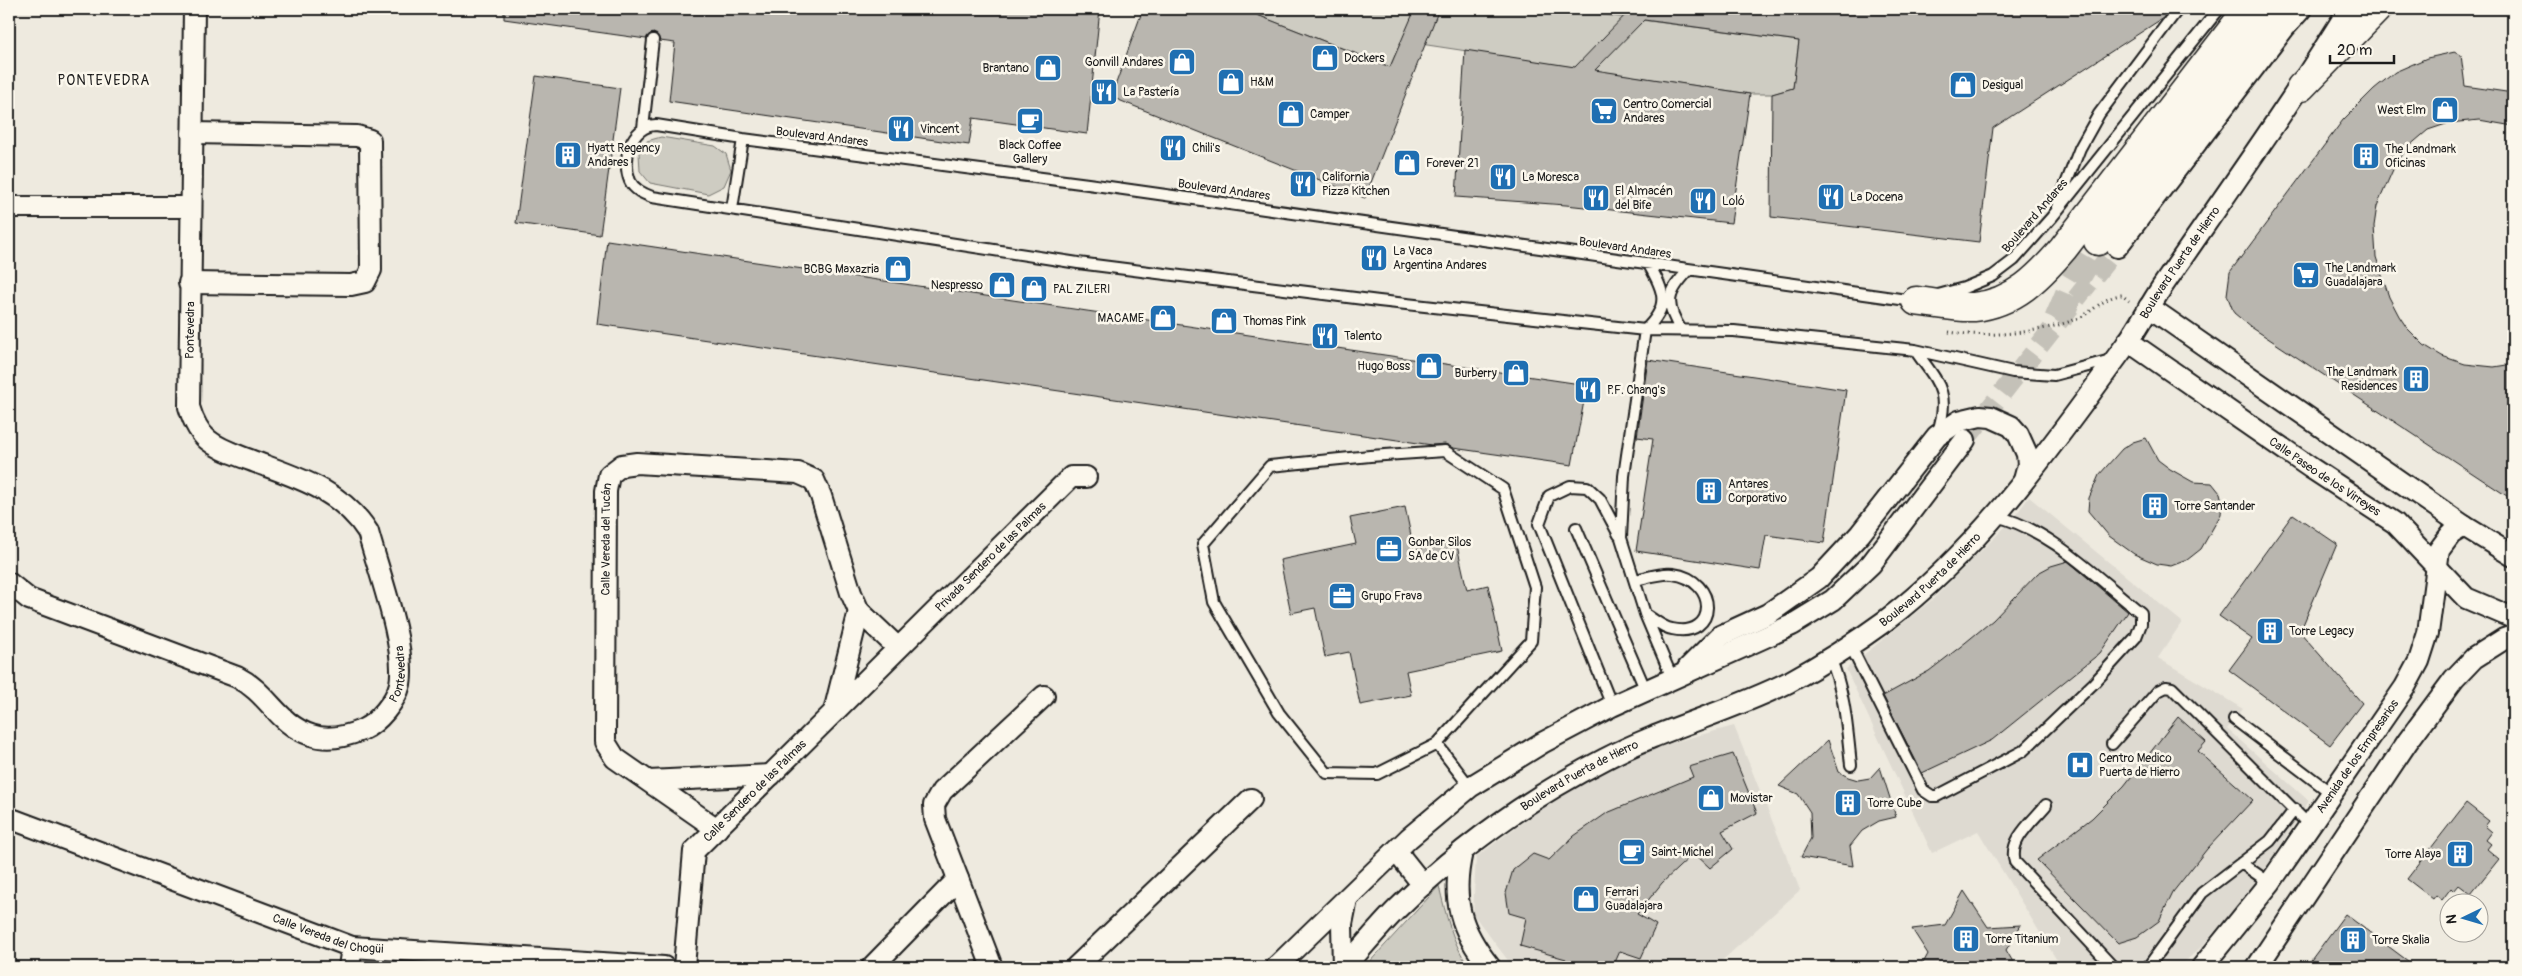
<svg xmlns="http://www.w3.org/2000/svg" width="2522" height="976" font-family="Pangolin,sans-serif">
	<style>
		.built { fill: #dedad1 }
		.green { fill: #ceccc2; stroke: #75746f }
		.building { fill: #b9b6af; stroke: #1c1c1c }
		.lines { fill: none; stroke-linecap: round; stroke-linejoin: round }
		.minor-tunnel { stroke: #c4c1b8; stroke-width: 20; stroke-dasharray: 20 10; stroke-linecap: butt }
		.primary-tunnel { stroke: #c4c1b8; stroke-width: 28; stroke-dasharray: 28 14; stroke-linecap: butt }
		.service-casing { stroke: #1c1c1c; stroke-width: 14 }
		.minor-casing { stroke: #1c1c1c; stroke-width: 24 }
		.primary-casing { stroke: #1c1c1c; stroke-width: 31 }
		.path { stroke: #1c1c1c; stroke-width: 3; stroke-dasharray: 1 4; stroke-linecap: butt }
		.service { stroke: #fbf7ec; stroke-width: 10 }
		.minor { stroke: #fbf7ec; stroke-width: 20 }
		.primary { stroke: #fbf7ec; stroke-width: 28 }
		.labels { text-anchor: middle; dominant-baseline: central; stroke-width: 5; stroke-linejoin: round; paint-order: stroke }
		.poi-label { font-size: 12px; fill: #1c1c1c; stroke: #fbf7ec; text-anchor: start }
		.street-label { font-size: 12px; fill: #1c1c1c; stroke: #fbf7ec }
		.neighbourhood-label { font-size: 14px; letter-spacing: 1px; fill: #1c1c1c; stroke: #fbf7ec }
	</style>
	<rect width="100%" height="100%" fill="#eeeadf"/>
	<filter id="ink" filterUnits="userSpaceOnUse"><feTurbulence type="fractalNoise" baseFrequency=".02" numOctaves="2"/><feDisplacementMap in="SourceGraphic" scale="10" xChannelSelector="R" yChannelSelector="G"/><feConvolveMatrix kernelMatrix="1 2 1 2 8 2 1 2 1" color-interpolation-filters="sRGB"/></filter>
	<g filter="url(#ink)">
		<path class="built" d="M2029 497 2182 622 2158 658 2243 709 2227 729 2309 801 2252 889 2201 947 2179 967H2061L1978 831 1932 853 1846 669 1933 599 2012 520Z
			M1734 726 1800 890 1715 967H1513L1473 914 1476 857 1607 760Z"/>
		<path class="green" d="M1242 9H1560L1799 41 1793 88 1772 94H1750L1401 41 1390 67Z
			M661 137 715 146 726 154 731 170 724 186 708 194 650 183 640 171 639 153 647 141Z
			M1439 886C1446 915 1452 942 1469 967H1365Z"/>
		<path class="building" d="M504 9H1100L1087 134 973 118 969 145 669 101 675 43 660 41 654 33 650 34 646 39 504 19Z
			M1143 9H1242L1390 67 1415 9H1439L1365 198 1111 97Z
			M1631 9H2170L2163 18 1993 128 1979 242 1771 217 1772 94 1793 88 1799 41 1644 20 1595 70 1750 94 1731 223 1566 205 1456 197 1465 50 1575 67Z
			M2455 52 2461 55 2465 86 2513 93V126L2479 120 2449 123 2428 130 2408 147 2395 165 2377 206 2374 226 2376 257 2389 297 2399 316 2407 328 2424 345 2442 356 2465 364 2494 367 2513 364V500L2251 327 2234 313 2227 295 2230 272 2343 120 2374 89 2395 72 2427 58Z
			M536 76 620 88 600 235 516 223Z
			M607 240 1587 385 1572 465 1453 448 1445 444 1432 445 597 324Z
			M1648 360 1846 390 1824 543 1766 535 1760 570 1636 551 1653 439 1637 437Z
			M2146 438 2158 460 2170 469 2193 482 2212 483 2220 493 2222 501 2221 514 2201 549 2187 560 2171 566 2157 564 2134 554 2109 536 2088 511 2089 498 2099 475 2122 449 2133 442Z
			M1405 507 1414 550 1456 541 1467 590 1488 585 1502 651 1406 671 1411 695 1360 705 1349 652 1325 657 1315 608 1291 613 1280 560 1356 544 1350 518Z
			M2293 514 2337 544 2300 632 2362 703 2330 745 2229 670 2252 639 2219 616Z
			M2068 561 2128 612 2100 653 1992 740 1922 773 1883 696 1929 671 1960 647 1993 620 2038 573 2051 566Z
			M2178 717 2206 742 2198 751 2253 800 2207 849 2173 892 2159 921 2137 937 2118 943 2037 860 2092 818 2124 786Z
			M1828 740 1839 772 1848 777 1858 780 1870 778 1880 767 1896 817 1879 821 1862 831 1850 846 1853 866 1801 857 1811 838 1810 812 1798 794 1779 786Z
			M1733 754 1757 813 1722 831 1733 849 1710 868 1694 853 1662 883 1637 914 1656 925 1641 958 1620 951 1613 967H1564L1566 959 1520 946 1526 918 1509 913 1506 893 1513 870 1533 854 1549 860 1574 836 1607 813 1693 777 1689 767Z
			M2466 803 2489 821 2485 826 2492 832 2486 840 2491 844 2487 849 2499 859 2471 894 2459 885 2454 891 2451 888 2442 900 2436 895 2433 899 2407 879Z
			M1964 891 1988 927 2021 925 2006 950 2016 967H1921L1928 954 1912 929 1945 925Z
			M2345 914 2416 967H2306Z"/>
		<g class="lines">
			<path class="minor-tunnel" d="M1965 440 2117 247"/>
			<path class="primary-tunnel" d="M2058 320 2074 282 2098 241"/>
			<g class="service-casing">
				<path id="service" d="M643 128 653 40
					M2057 207 2080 148 2099 114 2178 9
					M732 209 743 139
					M1649 265C1665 292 1670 306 1645 330L1624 476 1621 538 1645 614 1672 678
					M1938 295 1964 288 1993 276 2014 260 2052 217 2219 9
					M1914 301 1088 184 743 139 656 125C631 126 621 160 630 181 634 190 644 194 652 197L1078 263 1379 301 1645 330 1734 331 1915 350 2013 372 2054 375 2111 360
					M1681 330C1664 303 1667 293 1689 270
					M1915 350C1937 382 1951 391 1938 432
					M1445 451 1503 489 1535 587 1531 641 1437 744 1377 774 1327 773 1279 713 1214 602 1203 544 1270 466 1370 456Z
					M1576 528 1646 691
					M1635 580C1646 578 1662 572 1673 574 1719 580 1718 639 1672 629 1663 628 1653 619 1645 614
					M1850 645 1923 790 1932 796H1937L2023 751 2094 683 2136 637 2141 624V613C2098 579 2049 528 1995 516
					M1830 658C1845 692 1847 728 1851 765
					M1612 706 1539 524 1549 496 1570 486 1587 487 1600 499 1619 535
					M2234 719 2331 793
					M1437 744 1470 787
					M2112 744 2158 691 2166 687 2172 688 2310 826
					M2046 805C2033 821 2008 840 2015 862L2113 967
					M2241 863 2270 883
					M2148 967 2202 893 2270 841 2295 809"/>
			</g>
			<g class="minor-casing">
				<g id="minor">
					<path d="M9 207H191"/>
					<path d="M2117 247 2285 27 2301 9"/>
					<path d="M189 283 351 285 365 282 371 270 370 140 357 136 192 133"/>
					<path d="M2149 307 2464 526 2513 556"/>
					<path id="s1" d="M2128 341 2311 468 2395 523 2466 598 2513 618"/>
					<path id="s2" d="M9 583 29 599 237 677C269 693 277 724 311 735 328 741 345 737 362 730 378 723 396 701 400 684 407 647 378 570 368 532 341 489 295 477 250 460 235 454 220 450 208 440 198 432 193 420 189 407L194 9"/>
					<path d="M1688 668 1720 636 1768 614 1819 578 1860 534 1937 436 1959 421 1980 416 1991 417 2011 426 2018 434 2027 454 2028 465 2024 480"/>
					<path d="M834 712 859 611"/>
					<path d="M649 781 771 775"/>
					<path id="s3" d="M9 818 352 947 664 967"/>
					<path id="s4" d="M717 829 615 758 605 742 606 491 609 475 622 465 637 463 798 473 814 480 821 496 851 593 859 611 898 648"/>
					<path d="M1396 851 1423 885"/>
					<path d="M1462 852C1451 899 1460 930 1490 967"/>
					<path d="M349 967 352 947"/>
					<path id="s5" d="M684 967 694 851 1071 477H1086"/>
					<path d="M872 967 958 879"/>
					<path d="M992 967 935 819 934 805 942 791 1044 696"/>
					<path d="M1076 967 1251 799"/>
					<path d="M1276 967 1409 838 1470 787 1542 743 1612 706 1792 625 1833 600 1871 564 1965 440"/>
					<path d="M1343 967 1342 924 1347 899"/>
					<path id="s6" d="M1345 967C1362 948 1379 927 1397 909 1458 849 1529 798 1605 759 1664 728 1730 712 1789 682 1822 664 1855 643 1885 621 1985 545 2055 441 2128 342 2140 324 2150 305 2162 287 2226 194 2290 105 2349 9"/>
					<path id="s7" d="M2202 967 2270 883 2405 687 2419 661 2428 633 2439 550 2451 534 2464 526"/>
					<path d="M2257 967 2408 741 2454 679 2474 658 2504 639 2513 636"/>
				</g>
			</g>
			<g class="primary-casing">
				<path id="primary" d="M2301 87 2377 9
					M2098 241 2272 9
					M1916 301C1935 303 1956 308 1974 307 2014 303 2039 277 2063 249L2248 9"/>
			</g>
			<path class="path" d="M1949 332C1987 338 2043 333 2079 318 2094 311 2105 296 2122 295L2129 301"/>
			<use href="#service" class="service"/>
			<use href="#minor" class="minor"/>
			<use href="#primary" class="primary"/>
		</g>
	</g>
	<defs>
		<g id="shop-square" transform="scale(1.4375)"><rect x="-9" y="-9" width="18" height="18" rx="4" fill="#1f6fb2" stroke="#fbf7ec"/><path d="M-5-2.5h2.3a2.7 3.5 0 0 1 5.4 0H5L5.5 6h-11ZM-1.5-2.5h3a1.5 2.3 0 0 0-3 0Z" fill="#fff"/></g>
		<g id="restaurant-square" transform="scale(1.4375)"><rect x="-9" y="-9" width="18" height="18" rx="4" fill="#1f6fb2" stroke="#fbf7ec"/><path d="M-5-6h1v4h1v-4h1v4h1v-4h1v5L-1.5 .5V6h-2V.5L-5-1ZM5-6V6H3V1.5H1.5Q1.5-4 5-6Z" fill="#fff"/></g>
		<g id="supermarket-square" transform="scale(1.4375)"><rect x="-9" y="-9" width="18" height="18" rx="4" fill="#1f6fb2" stroke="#fbf7ec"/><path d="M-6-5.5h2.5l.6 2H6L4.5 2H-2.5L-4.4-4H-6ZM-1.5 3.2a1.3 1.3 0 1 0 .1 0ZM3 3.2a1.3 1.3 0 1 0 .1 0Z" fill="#fff"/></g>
		<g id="cafe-square" transform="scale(1.4375)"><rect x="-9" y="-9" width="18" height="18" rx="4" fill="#1f6fb2" stroke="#fbf7ec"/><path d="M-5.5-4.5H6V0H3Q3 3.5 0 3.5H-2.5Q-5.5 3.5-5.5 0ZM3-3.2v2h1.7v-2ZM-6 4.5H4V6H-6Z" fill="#fff"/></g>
		<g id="building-square" transform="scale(1.4375)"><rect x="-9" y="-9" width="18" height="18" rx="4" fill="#1f6fb2" stroke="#fbf7ec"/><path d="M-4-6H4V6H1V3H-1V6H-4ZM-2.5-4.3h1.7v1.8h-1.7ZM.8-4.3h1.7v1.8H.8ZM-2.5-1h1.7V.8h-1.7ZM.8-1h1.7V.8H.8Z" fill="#fff"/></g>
		<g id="office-square" transform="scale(1.4375)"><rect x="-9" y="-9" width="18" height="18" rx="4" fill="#1f6fb2" stroke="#fbf7ec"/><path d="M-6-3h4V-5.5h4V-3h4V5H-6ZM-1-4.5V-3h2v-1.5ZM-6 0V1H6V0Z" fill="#fff"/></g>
		<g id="hospital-square" transform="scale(1.4375)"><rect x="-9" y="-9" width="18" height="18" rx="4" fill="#1f6fb2" stroke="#fbf7ec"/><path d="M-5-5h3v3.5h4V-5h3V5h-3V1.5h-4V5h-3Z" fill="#fff"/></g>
	</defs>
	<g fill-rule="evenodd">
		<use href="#shop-square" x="1325" y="58"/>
		<use href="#shop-square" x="1182" y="62"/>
		<use href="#shop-square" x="1048" y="68"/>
		<use href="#shop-square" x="1231" y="82"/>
		<use href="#shop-square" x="1963" y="85"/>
		<use href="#restaurant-square" x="1104" y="92"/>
		<use href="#shop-square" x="2445" y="110"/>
		<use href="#supermarket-square" x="1604" y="111"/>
		<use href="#shop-square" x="1291" y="114"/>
		<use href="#cafe-square" x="1030" y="121"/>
		<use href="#restaurant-square" x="901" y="129"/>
		<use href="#restaurant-square" x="1173" y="148"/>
		<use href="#building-square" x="568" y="155"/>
		<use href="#building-square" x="2366" y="156"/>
		<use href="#shop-square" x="1407" y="163"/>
		<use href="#restaurant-square" x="1503" y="177"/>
		<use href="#restaurant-square" x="1303" y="184"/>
		<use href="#restaurant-square" x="1831" y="197"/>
		<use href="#restaurant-square" x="1596" y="198"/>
		<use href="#restaurant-square" x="1703" y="201"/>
		<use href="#restaurant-square" x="1374" y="258"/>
		<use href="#shop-square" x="898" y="269"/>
		<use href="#supermarket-square" x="2306" y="275"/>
		<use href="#shop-square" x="1002" y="285"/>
		<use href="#shop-square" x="1034" y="289"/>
		<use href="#shop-square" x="1163" y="318"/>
		<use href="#shop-square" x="1224" y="321"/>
		<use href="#restaurant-square" x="1325" y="336"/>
		<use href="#shop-square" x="1429" y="366"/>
		<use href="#shop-square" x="1516" y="373"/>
		<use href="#building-square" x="2416" y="379"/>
		<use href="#restaurant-square" x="1588" y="390"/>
		<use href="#building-square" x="1709" y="491"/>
		<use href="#building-square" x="2155" y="506"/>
		<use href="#office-square" x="1389" y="549"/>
		<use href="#office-square" x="1342" y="596"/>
		<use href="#building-square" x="2270" y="631"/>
		<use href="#hospital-square" x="2080" y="765"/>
		<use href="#shop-square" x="1711" y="798"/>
		<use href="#building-square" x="1848" y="803"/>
		<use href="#cafe-square" x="1632" y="852"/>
		<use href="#building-square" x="2460" y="854"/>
		<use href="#shop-square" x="1586" y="899"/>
		<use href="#building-square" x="1966" y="939"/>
		<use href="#building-square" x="2353" y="940"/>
	</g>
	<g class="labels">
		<g class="poi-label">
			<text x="1344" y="58">Dockers</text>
			<text x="1163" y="62" text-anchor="end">Gonvill Andares</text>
			<text x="1029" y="68" text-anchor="end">Brantano</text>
			<text x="1250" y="82">H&amp;M</text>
			<text x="1982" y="85">Desigual</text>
			<text x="1123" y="92">La Pastería</text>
			<text x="1623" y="104">Centro Comercial<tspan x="1623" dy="14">Andares</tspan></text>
			<text x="2426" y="110" text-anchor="end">West Elm</text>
			<text x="1310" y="114">Camper</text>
			<text x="920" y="129">Vincent</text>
			<text x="1030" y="145" text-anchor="middle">Black Coffee<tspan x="1030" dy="14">Gallery</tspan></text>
			<text x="587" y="148">Hyatt Regency<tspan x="587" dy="14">Andares</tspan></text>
			<text x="1192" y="148">Chili's</text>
			<text x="2385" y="149">The Landmark<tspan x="2385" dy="14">Oficinas</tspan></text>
			<text x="1426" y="163">Forever 21</text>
			<text x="1322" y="177">California<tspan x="1322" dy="14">Pizza Kitchen</tspan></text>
			<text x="1522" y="177">La Moresca</text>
			<text x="1615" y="191">El Almacén<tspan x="1615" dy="14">del Bife</tspan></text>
			<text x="1850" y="197">La Docena</text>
			<text x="1722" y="201">Loló</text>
			<text x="1393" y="251">La Vaca<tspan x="1393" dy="14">Argentina Andares</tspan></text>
			<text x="2325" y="268">The Landmark<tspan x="2325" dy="14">Guadalajara</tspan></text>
			<text x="879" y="269" text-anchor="end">BCBG Maxazria</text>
			<text x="983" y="285" text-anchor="end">Nespresso</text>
			<text x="1053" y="289">PAL ZILERI</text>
			<text x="1144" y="318" text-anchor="end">MACAME</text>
			<text x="1243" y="321">Thomas Pink</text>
			<text x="1344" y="336">Talento</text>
			<text x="1410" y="366" text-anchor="end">Hugo Boss</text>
			<text x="2397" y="372" text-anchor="end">The Landmark<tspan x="2397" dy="14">Residences</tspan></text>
			<text x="1497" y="373" text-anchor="end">Burberry</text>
			<text x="1607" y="390">P.F. Chang's</text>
			<text x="1728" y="484">Antares<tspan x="1728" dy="14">Corporativo</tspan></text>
			<text x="2174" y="506">Torre Santander</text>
			<text x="1408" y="542">Gonbar Silos<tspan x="1408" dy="14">SA de CV</tspan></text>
			<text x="1361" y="596">Grupo Frava</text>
			<text x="2289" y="631">Torre Legacy</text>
			<text x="2099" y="758">Centro Medico<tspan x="2099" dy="14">Puerta de Hierro</tspan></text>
			<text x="1730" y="798">Movistar</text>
			<text x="1867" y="803">Torre Cube</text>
			<text x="1651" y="852">Saint-Michel</text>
			<text x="2441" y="854" text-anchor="end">Torre Alaya</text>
			<text x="1605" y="892">Ferrari<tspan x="1605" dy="14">Guadalajara</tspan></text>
			<text x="1985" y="939">Torre Titanium</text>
			<text x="2372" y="940">Torre Skalia</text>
		</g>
		<g class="street-label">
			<text transform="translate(822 137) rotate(7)">Boulevard Andares</text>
			<text transform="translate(1224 190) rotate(8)">Boulevard Andares</text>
			<text transform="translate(2035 216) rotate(-49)">Boulevard Andares</text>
			<text transform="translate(1625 248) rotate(8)">Boulevard Andares</text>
			<text stroke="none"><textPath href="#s6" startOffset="1115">Boulevard Puerta de Hierro</textPath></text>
			<text stroke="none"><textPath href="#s2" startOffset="916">Pontevedra</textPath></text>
			<text stroke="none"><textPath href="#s1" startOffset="239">Calle Paseo de los Virreyes</textPath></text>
			<text stroke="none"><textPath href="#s4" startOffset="346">Calle Vereda del Tucán</textPath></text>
			<text stroke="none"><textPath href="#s5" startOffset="534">Privada Sendero de las Palmas</textPath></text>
			<text stroke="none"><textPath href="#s6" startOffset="710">Boulevard Puerta de Hierro</textPath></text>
			<text stroke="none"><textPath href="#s2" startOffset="466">Pontevedra</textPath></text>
			<text stroke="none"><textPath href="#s7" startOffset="262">Avenida de los Empresarios</textPath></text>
			<text stroke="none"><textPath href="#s6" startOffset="305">Boulevard Puerta de Hierro</textPath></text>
			<text stroke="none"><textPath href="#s5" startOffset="202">Calle Sendero de las Palmas</textPath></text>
			<text stroke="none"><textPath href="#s3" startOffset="340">Calle Vereda del Chogüi</textPath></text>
		</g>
		<g class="neighbourhood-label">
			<text x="104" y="80">PONTEVEDRA</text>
		</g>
	</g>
	<rect width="2522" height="976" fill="none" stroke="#fbf7ec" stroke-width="30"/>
	<rect x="15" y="15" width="2492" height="946" fill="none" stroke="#1c1c1c" stroke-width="2" filter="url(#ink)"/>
	<g transform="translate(2464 918) rotate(265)"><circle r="24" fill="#fbf7ec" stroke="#a29f99"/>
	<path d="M0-4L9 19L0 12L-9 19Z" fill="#1f6fb2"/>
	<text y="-8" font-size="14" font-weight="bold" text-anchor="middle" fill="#1c1c1c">N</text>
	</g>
	<path d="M2330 55v8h64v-8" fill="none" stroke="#1c1c1c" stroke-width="2.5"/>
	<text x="2337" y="55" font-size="15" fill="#1c1c1c" stroke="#fbf7ec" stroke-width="4" paint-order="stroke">20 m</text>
</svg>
